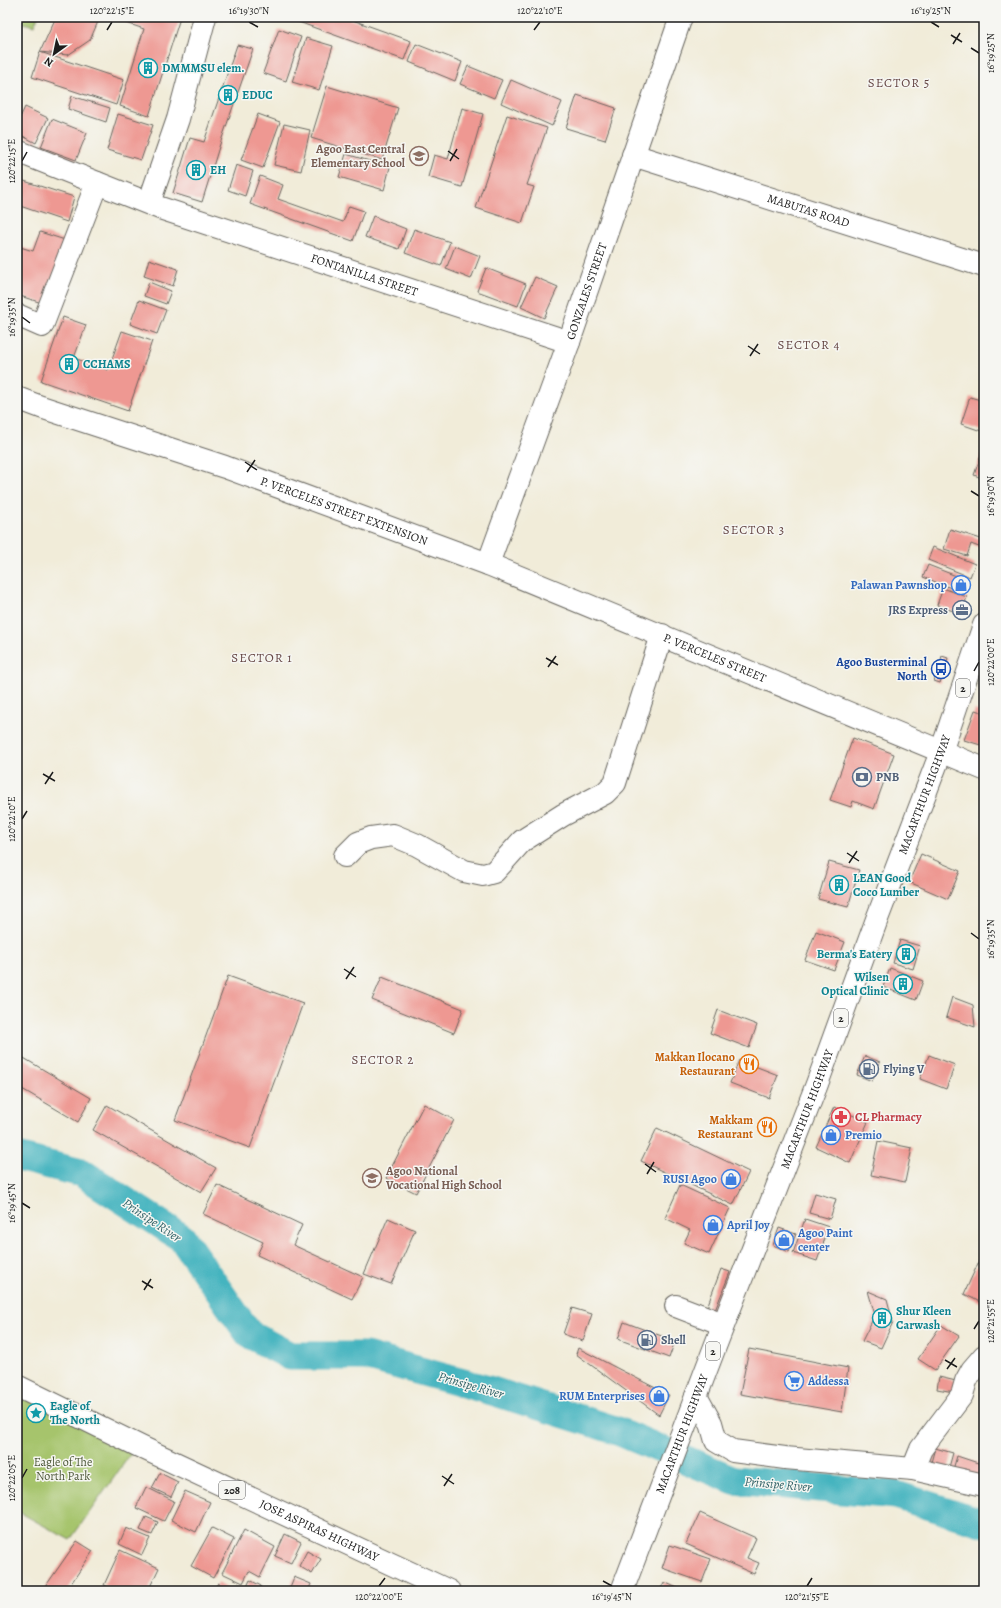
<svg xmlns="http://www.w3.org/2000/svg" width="1001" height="1608" font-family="Alegreya,serif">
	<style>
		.green { fill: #a6c46c; stroke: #617044 }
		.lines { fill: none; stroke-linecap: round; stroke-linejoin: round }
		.river { stroke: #45b4bf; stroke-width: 29 }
		.building { fill: #ee9892 }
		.minor-casing { stroke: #67655e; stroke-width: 24 }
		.major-casing { stroke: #67655e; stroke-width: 24 }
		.highway-casing { stroke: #67655e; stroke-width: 24 }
		.minor { stroke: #fff; stroke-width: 22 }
		.major { stroke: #fff; stroke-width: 22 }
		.highway { stroke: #fff; stroke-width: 22 }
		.ticks { fill: none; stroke: #1c1c1c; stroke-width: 1.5 }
		.labels { text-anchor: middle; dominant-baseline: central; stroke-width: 3; stroke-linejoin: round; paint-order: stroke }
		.shield { fill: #f6f6f2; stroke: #5d5d5c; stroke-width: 1 }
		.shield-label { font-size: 11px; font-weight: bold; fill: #1c1c1c }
		.culture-label { font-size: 12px; font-weight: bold; fill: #0d838f; stroke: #f6f6f2; text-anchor: start }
		.education-label { font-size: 12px; font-weight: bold; fill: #785e54; stroke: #f6f6f2; text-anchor: end }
		.street-label { font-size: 12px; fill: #1c1c1c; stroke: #f6f6f2 }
		.shop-label { font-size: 12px; font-weight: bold; fill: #366cbe; stroke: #f6f6f2; text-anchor: start }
		.service-label { font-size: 12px; font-weight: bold; fill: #4e5e75; stroke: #f6f6f2; text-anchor: start }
		.transit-label { font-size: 12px; font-weight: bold; fill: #164399; stroke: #f6f6f2; text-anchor: end }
		.food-label { font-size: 12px; font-weight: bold; fill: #c56008; stroke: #f6f6f2; text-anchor: end }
		.health-label { font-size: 12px; font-weight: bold; fill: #be3a42; stroke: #f6f6f2; text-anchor: start }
		.park-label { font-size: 12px; fill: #4c5738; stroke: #f6f6f2 }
		.neighbourhood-label { font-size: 13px; letter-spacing: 1px; fill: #664745; stroke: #f6f6f2 }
		.water-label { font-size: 13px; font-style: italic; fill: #2e6065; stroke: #f6f6f2 }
		.neatline { fill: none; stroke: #1c1c1c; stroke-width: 1.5 }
		.ticks-label { font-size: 10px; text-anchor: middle; fill: #1c1c1c }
	</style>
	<rect width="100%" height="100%" fill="#f6f6f2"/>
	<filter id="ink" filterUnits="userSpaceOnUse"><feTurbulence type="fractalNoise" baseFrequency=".025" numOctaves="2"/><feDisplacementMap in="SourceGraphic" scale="8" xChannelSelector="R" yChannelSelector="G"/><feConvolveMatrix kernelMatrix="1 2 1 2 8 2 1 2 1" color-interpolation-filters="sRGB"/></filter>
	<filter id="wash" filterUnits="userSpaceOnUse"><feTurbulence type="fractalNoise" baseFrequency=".012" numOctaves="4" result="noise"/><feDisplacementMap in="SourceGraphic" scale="16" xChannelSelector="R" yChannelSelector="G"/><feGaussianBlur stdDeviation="0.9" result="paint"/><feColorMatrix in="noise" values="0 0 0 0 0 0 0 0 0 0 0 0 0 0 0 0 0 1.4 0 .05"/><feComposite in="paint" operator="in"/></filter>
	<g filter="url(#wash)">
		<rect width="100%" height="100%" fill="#f1ecd9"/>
		<path class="green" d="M17 17H38L34 26 17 21Z
			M17 1394 132 1452 70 1540 17 1511Z"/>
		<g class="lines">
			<path class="river" d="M17 1157 82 1173 182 1238 249 1334 290 1356H366L492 1391 615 1430 734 1480 896 1495 984 1523"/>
		</g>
		<g id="blocks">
			<path class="building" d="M56 17H100L90 40 68 55 40 52 124 80 116 105 32 77 40 52Z
				M112 17H176L180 18 149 116 120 106 144 29 112 18Z
				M294 17H344L411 41 404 60 293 20Z
				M279 29 301 37 286 81 263 73Z
				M306 38 333 46 319 90 292 82Z
				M416 44 462 62 455 81 409 62Z
				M237 45 253 49 219 147 202 202 173 193 190 138 204 142Z
				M468 66 502 80 494 98 460 84Z
				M511 80 562 102 552 126 501 103Z
				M327 86 398 108 382 160 311 138Z
				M577 95 616 108 605 140 566 128Z
				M72 96 110 108 106 122 68 109Z
				M25 107 48 118 36 143 17 133V124Z
				M462 108 483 114 462 187 428 177 434 155 448 159Z
				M118 114 153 125 141 160 107 150Z
				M258 114 280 122 263 168 241 160Z
				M507 115 547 128 527 185 534 187 522 223 476 208Z
				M52 119 87 133 76 160 41 147Z
				M284 124 310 130 301 171 274 165Z
				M346 154 390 167 384 190 339 177Z
				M236 165 253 171 245 196 228 190Z
				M260 176 283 185 278 199 343 222 349 206 364 211 353 241 250 204Z
				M21 180 74 197 67 222 17 205Z
				M373 216 406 229 399 249 365 237Z
				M414 229 450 242 441 266 405 253Z
				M40 232 65 240 45 304 17 295 18 277 17 246 33 251Z
				M455 246 480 256 471 279 446 269Z
				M149 259 178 269 173 286 144 276Z
				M486 268 526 284 518 306 477 291Z
				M535 277 558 287 544 318 521 307Z
				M149 282 171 291 166 304 144 296Z
				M139 300 166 310 157 334 130 324Z
				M63 317 86 325 74 358 108 370 122 331 152 341 128 411 41 381Z
				M970 397 984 401V432L961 424Z
				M984 447V479L974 475Z
				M950 529 984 540V549L971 544 967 556 944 549Z
				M933 547 975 564 970 577 928 560Z
				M928 565 969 581 964 593 923 577Z
				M943 588 967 597 961 614 937 605Z
				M942 656 948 658 940 683 934 681Z
				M975 710 984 713V746L964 740Z
				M853 738 894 754 874 809 853 801 851 807 830 800Z
				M921 854 960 871 948 899 909 882Z
				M829 862 859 870 848 907 818 899Z
				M816 931 845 942 834 970 805 960Z
				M900 940 920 946 913 969 893 963Z
				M890 968 923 981 916 1000 883 987Z
				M228 976 303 1003 250 1148 175 1120Z
				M382 977 463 1009 454 1033 372 1000Z
				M952 997 973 1005 975 1027 946 1017Z
				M718 1010 757 1025 749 1048 710 1033Z
				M929 1055 955 1065 946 1089 920 1079Z
				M865 1056 880 1062 872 1081 857 1075Z
				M22 1057 91 1098 78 1122 17 1086V1065Z
				M739 1060 778 1075 769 1098 730 1083Z
				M424 1104 454 1120 416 1193 386 1178Z
				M107 1105 216 1168 201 1192 93 1130Z
				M834 1107 868 1122 850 1163 816 1147Z
				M657 1128 749 1172 733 1205 641 1161Z
				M878 1141 912 1148 905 1182 871 1175Z
				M217 1185 302 1225 293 1245 363 1277 352 1299 257 1255 263 1242 203 1214Z
				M680 1185 730 1208 709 1254 684 1243 690 1230 665 1218Z
				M815 1193 836 1199 830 1219 809 1213Z
				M388 1218 415 1230 391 1284 364 1274Z
				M805 1219 829 1227 817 1261 793 1253Z
				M779 1228 796 1234 789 1252 773 1245Z
				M980 1259 984 1261V1304L964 1294Z
				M721 1269 730 1272 714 1313 706 1310Z
				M868 1291 887 1299 893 1322 881 1348 862 1341 875 1315Z
				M572 1308 592 1314 583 1341 563 1334Z
				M624 1322 675 1341 669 1358 618 1339Z
				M941 1325 959 1336 935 1370 918 1359Z
				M578 1348 669 1395 659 1415 576 1354Z
				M749 1349 848 1368 842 1412 740 1394Z
				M939 1377 956 1381 954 1392 937 1389Z
				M935 1448 953 1453 948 1471 930 1466Z
				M957 1456 984 1465 979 1482 952 1473Z
				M160 1473 178 1482 171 1497 152 1488Z
				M146 1487 174 1501 164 1521 136 1508Z
				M185 1491 210 1502 196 1532 171 1520Z
				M700 1513 756 1538 747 1558 759 1563 754 1574 686 1544Z
				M146 1517 158 1522 152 1535 140 1530Z
				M126 1528 150 1538 142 1555 119 1544Z
				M212 1528 234 1539 213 1578 191 1566Z
				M244 1530 275 1547 260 1577 249 1571 243 1583 222 1573Z
				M285 1534 301 1542 291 1563 275 1556Z
				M77 1541 93 1551 66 1591H51L45 1587Z
				M670 1545 711 1559 702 1582 662 1568Z
				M120 1550 159 1568 148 1591H118L104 1585Z
				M307 1551 321 1559 312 1574 299 1566Z
				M294 1577 311 1584 308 1591 289 1590Z
				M250 1580 261 1586 258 1591H245Z
				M664 1582 684 1591H660Z
				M218 1583 231 1591H213Z"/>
		</g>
	</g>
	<g filter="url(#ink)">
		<use href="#blocks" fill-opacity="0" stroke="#67655e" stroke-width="1"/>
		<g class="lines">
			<g class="minor-casing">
				<g id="minor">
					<path id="s1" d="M17 151 160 208 569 342"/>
					<path id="s2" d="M633 155 984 266"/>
					<path d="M149 203 178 119 205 17"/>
					<path d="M17 315 42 326 97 183"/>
					<path id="s3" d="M17 398 41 407 225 467 488 564 984 769"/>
					<path id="s4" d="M488 564 569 342 681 17"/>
					<path d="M345 856 358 843 371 838 393 835 417 845 464 871 483 875 494 872 522 841 563 815 605 793 615 783 662 635"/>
					<path d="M676 1306 723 1324"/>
					<path d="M696 1396 711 1423 716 1441 733 1451 785 1458 913 1469 984 1485"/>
					<path d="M913 1469 921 1449 962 1395 966 1381 972 1370 984 1356"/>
				</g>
			</g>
			<g class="major-casing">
				<g id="major">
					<path id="s5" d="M17 1386 141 1447 449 1591"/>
				</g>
			</g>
			<g class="highway-casing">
				<g id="highway">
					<path id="s6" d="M622 1591 716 1344 817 1084 877 919 941 752 984 625"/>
				</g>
			</g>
			<use href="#minor" class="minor"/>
			<use href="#major" class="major"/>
			<use href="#highway" class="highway"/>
		</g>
	</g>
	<path class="ticks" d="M249 22 258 27M931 22 939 27M107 30 112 22M534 30 540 22M951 35 962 42M953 44 960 33M971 48 979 53M448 151 459 159M22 161 27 152M450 161 457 149M22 317 30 323M748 346 760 354M750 356 758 344M245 462 257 470M247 472 255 460M971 491 979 496M546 658 558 665M548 667 556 656M974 671 979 662M43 774 55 781M45 784 53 772M22 819 27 811M847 853 859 861M849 863 857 851M971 933 979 939M344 969 356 977M346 979 354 967M645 1164 656 1172M647 1174 654 1162M22 1203 30 1208M142 1281 153 1288M144 1290 151 1279M974 1329 979 1321M945 1360 957 1367M947 1369 955 1358M442 1476 454 1484M22 1478 27 1469M444 1486 452 1474M603 1581 612 1586M379 1586 385 1578M807 1586 812 1578"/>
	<defs>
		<g id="building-ring" transform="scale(1)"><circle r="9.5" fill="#f6f6f2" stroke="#0f9aa8" stroke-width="1.5"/><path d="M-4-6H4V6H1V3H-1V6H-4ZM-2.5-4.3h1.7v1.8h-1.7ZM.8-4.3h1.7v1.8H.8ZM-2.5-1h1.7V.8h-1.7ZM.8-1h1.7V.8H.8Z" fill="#0f9aa8"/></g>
		<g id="school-ring" transform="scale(1)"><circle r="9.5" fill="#f6f6f2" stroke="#8d6e63" stroke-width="1.5"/><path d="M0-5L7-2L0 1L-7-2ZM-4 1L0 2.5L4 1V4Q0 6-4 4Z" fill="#8d6e63"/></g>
		<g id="shop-ring" transform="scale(1)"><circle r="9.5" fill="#f6f6f2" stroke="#3f7fe0" stroke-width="1.5"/><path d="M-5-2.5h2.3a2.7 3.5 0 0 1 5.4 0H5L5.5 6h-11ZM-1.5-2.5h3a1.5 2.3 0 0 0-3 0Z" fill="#3f7fe0"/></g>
		<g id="office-ring" transform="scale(1)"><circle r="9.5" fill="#f6f6f2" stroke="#5c6f8a" stroke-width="1.5"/><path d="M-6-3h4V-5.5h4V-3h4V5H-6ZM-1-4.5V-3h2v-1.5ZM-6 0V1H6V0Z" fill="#5c6f8a"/></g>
		<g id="bus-ring" transform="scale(1)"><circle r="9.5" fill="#f6f6f2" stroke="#1a4fb4" stroke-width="1.5"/><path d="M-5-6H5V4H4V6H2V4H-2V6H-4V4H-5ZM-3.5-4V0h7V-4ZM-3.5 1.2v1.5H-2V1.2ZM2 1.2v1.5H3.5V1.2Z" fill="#1a4fb4"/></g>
		<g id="bank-ring" transform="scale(1)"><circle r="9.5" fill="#f6f6f2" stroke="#5c6f8a" stroke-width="1.5"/><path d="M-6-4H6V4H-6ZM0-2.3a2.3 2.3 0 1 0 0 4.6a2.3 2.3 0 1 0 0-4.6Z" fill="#5c6f8a"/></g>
		<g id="restaurant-ring" transform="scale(1)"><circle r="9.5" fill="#f6f6f2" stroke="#e8710a" stroke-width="1.5"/><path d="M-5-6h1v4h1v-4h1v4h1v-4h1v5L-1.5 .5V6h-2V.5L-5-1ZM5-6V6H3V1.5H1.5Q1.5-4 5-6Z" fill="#e8710a"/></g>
		<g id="fuel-ring" transform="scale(1)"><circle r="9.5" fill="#f6f6f2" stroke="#5c6f8a" stroke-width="1.5"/><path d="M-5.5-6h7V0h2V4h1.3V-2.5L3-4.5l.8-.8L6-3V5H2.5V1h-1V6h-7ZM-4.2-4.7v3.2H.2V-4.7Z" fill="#5c6f8a"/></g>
		<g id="pharmacy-ring" transform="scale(1)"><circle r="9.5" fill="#f6f6f2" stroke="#e0444e" stroke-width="1.5"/><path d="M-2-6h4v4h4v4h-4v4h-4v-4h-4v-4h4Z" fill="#e0444e"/></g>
		<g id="supermarket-ring" transform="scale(1)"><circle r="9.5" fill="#f6f6f2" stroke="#3f7fe0" stroke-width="1.5"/><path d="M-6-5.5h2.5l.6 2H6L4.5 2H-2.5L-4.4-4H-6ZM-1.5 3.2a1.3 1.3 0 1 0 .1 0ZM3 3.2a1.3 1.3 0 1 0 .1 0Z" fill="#3f7fe0"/></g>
		<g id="sight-ring" transform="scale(1)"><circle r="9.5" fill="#f6f6f2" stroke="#0f9aa8" stroke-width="1.5"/><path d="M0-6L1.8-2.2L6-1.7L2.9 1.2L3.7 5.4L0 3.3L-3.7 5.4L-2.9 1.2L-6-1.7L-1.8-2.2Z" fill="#0f9aa8"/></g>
	</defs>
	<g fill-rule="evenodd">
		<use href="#building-ring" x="148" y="68"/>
		<use href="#building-ring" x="228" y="95"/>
		<use href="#school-ring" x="419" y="156"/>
		<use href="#building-ring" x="196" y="170"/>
		<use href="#building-ring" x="69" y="364"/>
		<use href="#shop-ring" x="961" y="585"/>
		<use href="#office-ring" x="962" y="610"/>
		<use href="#bus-ring" x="941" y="669"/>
		<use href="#bank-ring" x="862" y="777"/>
		<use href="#building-ring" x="839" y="885"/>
		<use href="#building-ring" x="906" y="954"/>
		<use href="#building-ring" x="903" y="984"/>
		<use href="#restaurant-ring" x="749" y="1064"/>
		<use href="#fuel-ring" x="869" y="1069"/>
		<use href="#pharmacy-ring" x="841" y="1117"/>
		<use href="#restaurant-ring" x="767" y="1127"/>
		<use href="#shop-ring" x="831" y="1135"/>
		<use href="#school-ring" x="372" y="1178"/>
		<use href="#shop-ring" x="731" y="1179"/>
		<use href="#shop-ring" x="713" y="1225"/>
		<use href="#shop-ring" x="784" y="1240"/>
		<use href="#building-ring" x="882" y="1318"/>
		<use href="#fuel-ring" x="647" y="1340"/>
		<use href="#supermarket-ring" x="794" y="1381"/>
		<use href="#shop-ring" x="659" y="1396"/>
		<use href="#sight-ring" x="36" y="1413"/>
	</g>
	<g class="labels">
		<g class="shield">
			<rect x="956" y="679" width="14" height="18" rx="3"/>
			<rect x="834" y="1009" width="14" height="18" rx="3"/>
			<rect x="706" y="1342" width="14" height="18" rx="3"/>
			<rect x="219" y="1481" width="26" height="18" rx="3"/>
		</g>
		<g class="shield-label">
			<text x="963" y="688">2</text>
			<text x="841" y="1018">2</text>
			<text x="713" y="1351">2</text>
			<text x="232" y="1490">208</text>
		</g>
		<g class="culture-label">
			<text x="162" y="68">DMMMSU elem.</text>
			<text x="242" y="95">EDUC</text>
			<text x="210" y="170">EH</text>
			<text x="83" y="364">CCHAMS</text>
			<text x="853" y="878">LEAN Good<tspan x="853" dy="14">Coco Lumber</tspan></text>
			<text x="892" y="954" text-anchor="end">Berma's Eatery</text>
			<text x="889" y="977" text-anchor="end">Wilsen<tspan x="889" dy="14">Optical Clinic</tspan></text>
			<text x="896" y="1311">Shur Kleen<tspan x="896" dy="14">Carwash</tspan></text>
			<text x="50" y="1406">Eagle of<tspan x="50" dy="14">The North</tspan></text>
		</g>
		<g class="education-label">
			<text x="405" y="149">Agoo East Central<tspan x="405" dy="14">Elementary School</tspan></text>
			<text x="386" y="1171" text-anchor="start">Agoo National<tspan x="386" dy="14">Vocational High School</tspan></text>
		</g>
		<g class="street-label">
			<text stroke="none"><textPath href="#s2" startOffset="184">MABUTAS ROAD</textPath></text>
			<text stroke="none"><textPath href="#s1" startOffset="369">FONTANILLA STREET</textPath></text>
			<text stroke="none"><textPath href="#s4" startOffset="290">GONZALES STREET</textPath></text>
			<text stroke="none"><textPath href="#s3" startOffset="346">P. VERCELES STREET EXTENSION</textPath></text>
			<text stroke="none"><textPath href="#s3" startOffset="745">P. VERCELES STREET</textPath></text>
			<text stroke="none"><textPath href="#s6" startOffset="852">MACARTHUR HIGHWAY</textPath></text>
			<text stroke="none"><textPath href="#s6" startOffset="516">MACARTHUR HIGHWAY</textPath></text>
			<text stroke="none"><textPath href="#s6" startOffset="168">MACARTHUR HIGHWAY</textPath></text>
			<text stroke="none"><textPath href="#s5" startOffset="335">JOSE ASPIRAS HIGHWAY</textPath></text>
		</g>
		<g class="shop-label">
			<text x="947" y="585" text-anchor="end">Palawan Pawnshop</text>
			<text x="845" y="1135">Premio</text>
			<text x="717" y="1179" text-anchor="end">RUSI Agoo</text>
			<text x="727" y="1225">April Joy</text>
			<text x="798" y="1233">Agoo Paint<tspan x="798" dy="14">center</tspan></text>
			<text x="808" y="1381">Addessa</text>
			<text x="645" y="1396" text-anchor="end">RUM Enterprises</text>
		</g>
		<g class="service-label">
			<text x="948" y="610" text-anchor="end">JRS Express</text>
			<text x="876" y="777">PNB</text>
			<text x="883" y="1069">Flying V</text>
			<text x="661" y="1340">Shell</text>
		</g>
		<g class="transit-label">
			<text x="927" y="662">Agoo Busterminal<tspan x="927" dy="14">North</tspan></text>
		</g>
		<g class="food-label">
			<text x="735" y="1057">Makkan Ilocano<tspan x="735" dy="14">Restaurant</tspan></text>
			<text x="753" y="1120">Makkam<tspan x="753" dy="14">Restaurant</tspan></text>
		</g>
		<g class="health-label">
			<text x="855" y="1117">CL Pharmacy</text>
		</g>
		<g class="park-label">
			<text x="63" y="1462">Eagle of The<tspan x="63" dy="14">North Park</tspan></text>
		</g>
		<g class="neighbourhood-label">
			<text x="899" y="82">SECTOR 5</text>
			<text x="809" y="344">SECTOR 4</text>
			<text x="754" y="529">SECTOR 3</text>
			<text x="262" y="657">SECTOR 1</text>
			<text x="383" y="1059">SECTOR 2</text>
		</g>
		<g class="water-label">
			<text transform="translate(152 1220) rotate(34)">Prinsipe River</text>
			<text transform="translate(471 1385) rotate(16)">Prinsipe River</text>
			<text transform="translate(778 1484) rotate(5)">Prinsipe River</text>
		</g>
	</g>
	<rect width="1001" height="1608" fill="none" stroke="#f6f6f2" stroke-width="44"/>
	<g transform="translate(54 54) rotate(213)" stroke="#f6f6f2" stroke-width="3" paint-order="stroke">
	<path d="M0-3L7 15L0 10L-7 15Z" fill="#1c1c1c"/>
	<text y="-6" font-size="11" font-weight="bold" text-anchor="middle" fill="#1c1c1c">N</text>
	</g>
	<rect x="22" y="22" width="957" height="1564" class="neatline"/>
	<g class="ticks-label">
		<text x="112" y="14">120°22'15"E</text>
		<text x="249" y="14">16°19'30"N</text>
		<text x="540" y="14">120°22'10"E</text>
		<text x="931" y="14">16°19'25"N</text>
		<text transform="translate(990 53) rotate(-90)" y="4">16°19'25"N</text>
		<text transform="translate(11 161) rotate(-90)" y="4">120°22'15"E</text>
		<text transform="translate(11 317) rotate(-90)" y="4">16°19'35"N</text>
		<text transform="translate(990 496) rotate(-90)" y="4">16°19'30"N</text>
		<text transform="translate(990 662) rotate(-90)" y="4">120°22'00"E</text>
		<text transform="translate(11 819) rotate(-90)" y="4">120°22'10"E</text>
		<text transform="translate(990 939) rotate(-90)" y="4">16°19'35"N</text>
		<text transform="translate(11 1203) rotate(-90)" y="4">16°19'45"N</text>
		<text transform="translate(990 1321) rotate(-90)" y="4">120°21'55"E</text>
		<text transform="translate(11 1478) rotate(-90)" y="4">120°22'05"E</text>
		<text x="379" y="1600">120°22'00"E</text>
		<text x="612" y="1600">16°19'45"N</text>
		<text x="807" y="1600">120°21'55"E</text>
	</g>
</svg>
